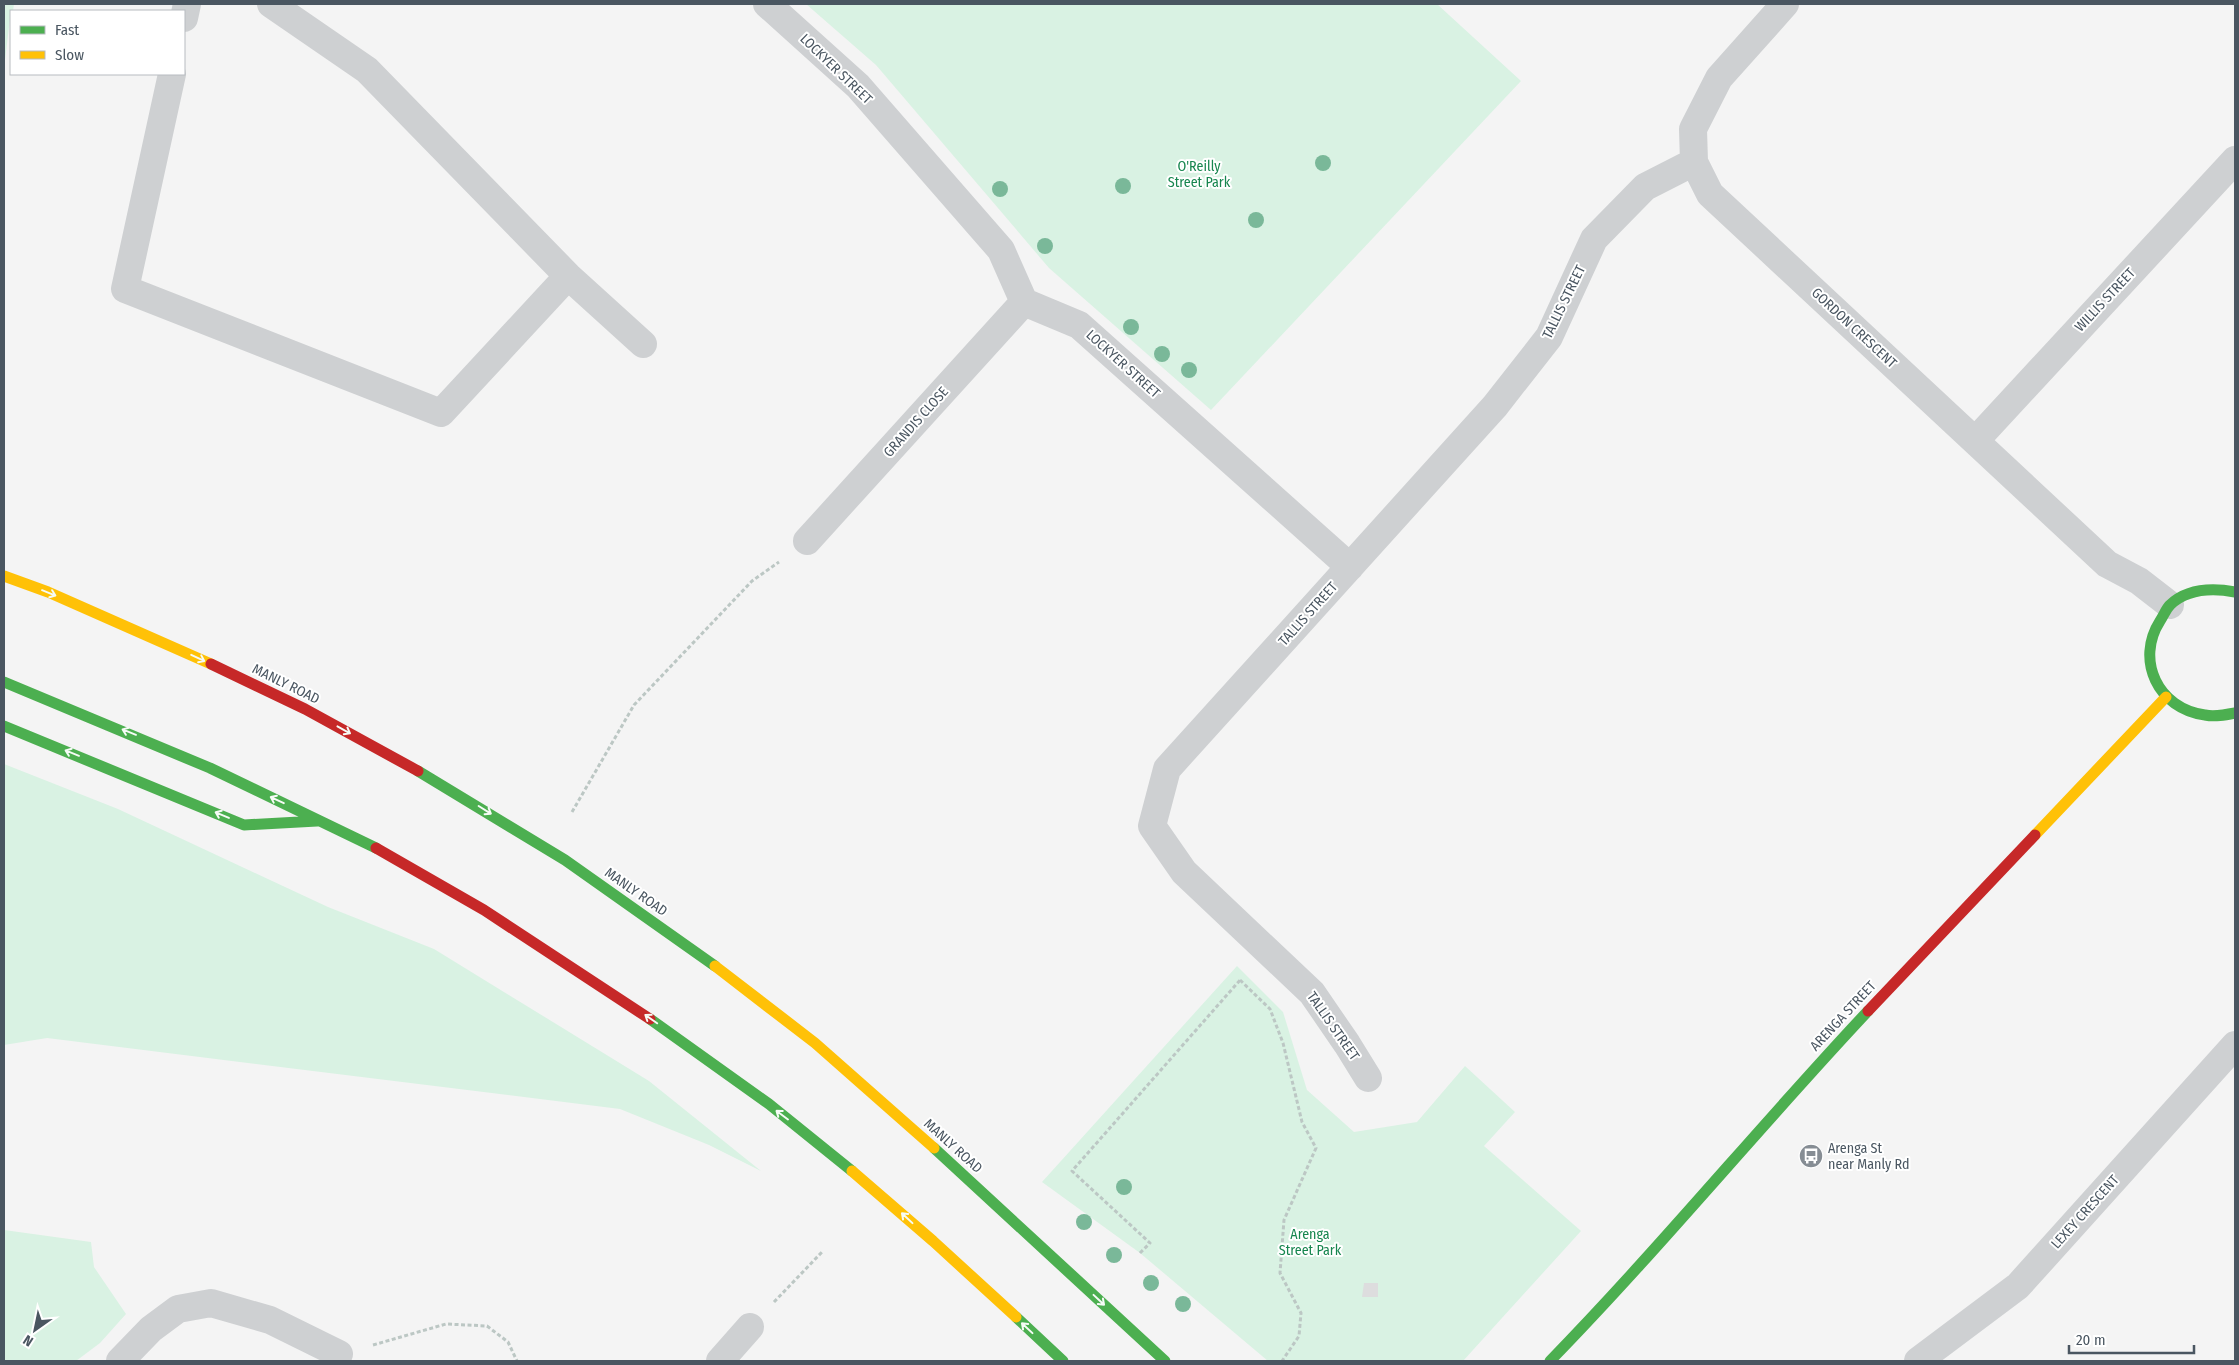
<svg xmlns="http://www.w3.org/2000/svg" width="2239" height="1365" font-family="'Fira Sans Condensed',sans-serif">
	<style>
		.green { fill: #d9f2e3 }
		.building { fill: #ddddde }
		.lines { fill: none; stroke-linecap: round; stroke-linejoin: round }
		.path { stroke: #bcc7c4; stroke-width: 3; stroke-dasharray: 4 2.5; stroke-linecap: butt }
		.street { stroke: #ced0d2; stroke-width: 28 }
		.fast { stroke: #4caf50; stroke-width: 11 }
		.slow { stroke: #ffc107; stroke-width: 11 }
		.jam { stroke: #c62828; stroke-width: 11 }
		.tree { fill: #7ab899 }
		.oneway { stroke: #f6fbf6 }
		.labels { text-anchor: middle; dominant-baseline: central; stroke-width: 4; stroke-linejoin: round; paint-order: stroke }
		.street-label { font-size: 14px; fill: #4a5661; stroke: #fff }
		.park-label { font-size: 14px; fill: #17864f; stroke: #fff }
		.poi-label { font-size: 14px; fill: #4a5661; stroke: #fff; text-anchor: start }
	</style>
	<rect width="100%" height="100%" fill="#f4f4f4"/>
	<path class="green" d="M4 4H14L13 11H11L4 68Z
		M806 4H1437L1521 81 1211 410 1049 268 876 65Z
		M4 764 118 809 328 907 434 949 649 1081 761 1171 709 1145 620 1109 47 1038 4 1045Z
		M1237 966 1283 1012 1307 1090 1354 1132 1417 1122 1465 1066 1515 1112 1484 1146 1581 1231 1463 1361H1268L1140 1253 1042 1182Z
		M4 1230 91 1242 94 1267 126 1314 100 1343 76 1361H4Z"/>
	<path class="building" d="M1364 1283H1378V1297H1362Z"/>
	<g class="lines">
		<path class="path" d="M572 812 634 705 752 581 779 562
			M1240 980 1270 1009 1283 1043 1302 1122 1316 1148 1284 1220 1280 1273 1301 1313 1299 1336 1282 1361
			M1140 1253 1150 1243 1072 1171 1241 979
			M774 1302 822 1252
			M373 1345 446 1324 487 1326 508 1342 517 1361"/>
		<path class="street" d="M271 4 367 70 568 276 643 344
			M767 4 858 86 1001 250 1024 302 1079 325 1350 567
			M1785 4 1719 78 1693 129 1694 162 1710 194 2107 564 2139 581 2170 605
			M184 18 187 4
			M172 74 125 289 441 413 568 276
			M1975 441 2235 160
			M807 541 1024 302
			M1368 1078 1347 1044 1312 993 1184 872 1152 826 1167 769 1495 406 1549 337 1594 239 1645 187 1694 162
			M120 1361 151 1329 178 1309 211 1303 270 1320 339 1354
			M720 1361 750 1327
			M1918 1361 2018 1286 2235 1045"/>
		<path class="fast" d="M2235 592C2213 588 2188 588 2170 605 2166 609 2164 615 2160 621 2135 660 2158 709 2205 715 2215 717 2225 715 2235 713
			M4 682 210 768 376 848
			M4 726 244 825 317 821
			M418 771 565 860 715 966
			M650 1019 769 1104 852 1171
			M934 1148 1165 1361
			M1016 1317 1063 1361
			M1550 1361C1660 1248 1760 1126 1868 1011"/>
		<path class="slow" d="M4 576 48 592 211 664
			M2035 835 2166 697
			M715 966 815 1043 934 1148
			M852 1171 933 1241 1016 1317"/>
		<path class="jam" d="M211 664 305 709 418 771
			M376 848 484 910 650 1019
			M1868 1011 2035 835"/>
	</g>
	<g class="tree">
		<circle cx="1323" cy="163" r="8"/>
		<circle cx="1123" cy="186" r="8"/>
		<circle cx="1000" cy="189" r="8"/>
		<circle cx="1256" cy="220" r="8"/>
		<circle cx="1045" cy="246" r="8"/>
		<circle cx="1131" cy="327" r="8"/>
		<circle cx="1162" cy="354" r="8"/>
		<circle cx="1189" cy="370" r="8"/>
		<circle cx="1124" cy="1187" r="8"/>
		<circle cx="1084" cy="1222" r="8"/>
		<circle cx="1114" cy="1255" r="8"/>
		<circle cx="1151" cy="1283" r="8"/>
		<circle cx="1183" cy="1304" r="8"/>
	</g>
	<defs><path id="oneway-shaft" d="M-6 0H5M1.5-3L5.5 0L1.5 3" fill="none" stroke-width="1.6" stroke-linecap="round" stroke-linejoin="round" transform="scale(1.25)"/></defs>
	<g class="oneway">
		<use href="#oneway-shaft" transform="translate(49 593) rotate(22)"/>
		<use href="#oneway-shaft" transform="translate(198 658) rotate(25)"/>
		<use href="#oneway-shaft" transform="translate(344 730) rotate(29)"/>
		<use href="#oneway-shaft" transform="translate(129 732) rotate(-158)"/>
		<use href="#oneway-shaft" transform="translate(72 753) rotate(-158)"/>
		<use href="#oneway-shaft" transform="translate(277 800) rotate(-155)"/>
		<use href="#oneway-shaft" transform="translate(485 810) rotate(32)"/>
		<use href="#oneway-shaft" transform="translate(222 815) rotate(-157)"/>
		<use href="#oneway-shaft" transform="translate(651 1019) rotate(-145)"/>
		<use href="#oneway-shaft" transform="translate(782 1115) rotate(-143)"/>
		<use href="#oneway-shaft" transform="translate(907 1218) rotate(-137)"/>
		<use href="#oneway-shaft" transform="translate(1099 1300) rotate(43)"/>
		<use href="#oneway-shaft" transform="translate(1027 1328) rotate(-137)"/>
	</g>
	<defs>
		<g id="bus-disc" transform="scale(1.25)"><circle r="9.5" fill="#868d94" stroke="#fff"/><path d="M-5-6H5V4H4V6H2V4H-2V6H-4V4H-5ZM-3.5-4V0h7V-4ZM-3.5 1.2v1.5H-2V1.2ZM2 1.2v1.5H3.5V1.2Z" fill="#fff"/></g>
	</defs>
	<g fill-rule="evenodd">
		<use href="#bus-disc" x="1811" y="1156"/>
	</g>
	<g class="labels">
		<g class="street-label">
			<text transform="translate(836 69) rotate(44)">LOCKYER STREET</text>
			<text transform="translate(2105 300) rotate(-47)">WILLIS STREET</text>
			<text transform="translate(1564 302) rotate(-64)">TALLIS STREET</text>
			<text transform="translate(1854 328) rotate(43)">GORDON CRESCENT</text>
			<text transform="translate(1123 364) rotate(42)">LOCKYER STREET</text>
			<text transform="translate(916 422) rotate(-48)">GRANDIS CLOSE</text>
			<text transform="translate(1308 614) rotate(-48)">TALLIS STREET</text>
			<text transform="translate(286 684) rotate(26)">MANLY ROAD</text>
			<text transform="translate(636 892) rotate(35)">MANLY ROAD</text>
			<text transform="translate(1843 1016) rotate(-47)">ARENGA STREET</text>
			<text transform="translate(1333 1026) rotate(55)">TALLIS STREET</text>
			<text transform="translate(953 1146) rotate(42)">MANLY ROAD</text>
			<text transform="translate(2085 1212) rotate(-48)">LEXEY CRESCENT</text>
		</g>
		<g class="park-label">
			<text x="1199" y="166">O'Reilly<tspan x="1199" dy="16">Street Park</tspan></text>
			<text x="1310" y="1234">Arenga<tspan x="1310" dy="16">Street Park</tspan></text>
		</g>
		<g class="poi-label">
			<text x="1828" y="1148">Arenga St<tspan x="1828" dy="16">near Manly Rd</tspan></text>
		</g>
	</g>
	<rect width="2239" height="1365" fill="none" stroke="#4a5661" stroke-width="10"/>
	<rect x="10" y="10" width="175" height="65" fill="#ffffff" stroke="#b7bbc0"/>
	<rect x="20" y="26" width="25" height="8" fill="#4caf50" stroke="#b7bbc0"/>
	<text x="55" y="35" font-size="15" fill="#4a5661">Fast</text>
	<rect x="20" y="51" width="25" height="8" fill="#ffc107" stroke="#b7bbc0"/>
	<text x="55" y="60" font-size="15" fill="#4a5661">Slow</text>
	<g transform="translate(35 1330) rotate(213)" stroke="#ffffff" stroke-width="4" paint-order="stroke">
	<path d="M0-4L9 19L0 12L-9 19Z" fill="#4a5661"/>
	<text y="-8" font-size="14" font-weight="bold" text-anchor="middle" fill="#4a5661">N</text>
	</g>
	<path d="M2069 1345v8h125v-8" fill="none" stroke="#4a5661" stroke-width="2.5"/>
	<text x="2076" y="1345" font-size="15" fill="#4a5661" stroke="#ffffff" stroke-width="4" paint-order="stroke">20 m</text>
</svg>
